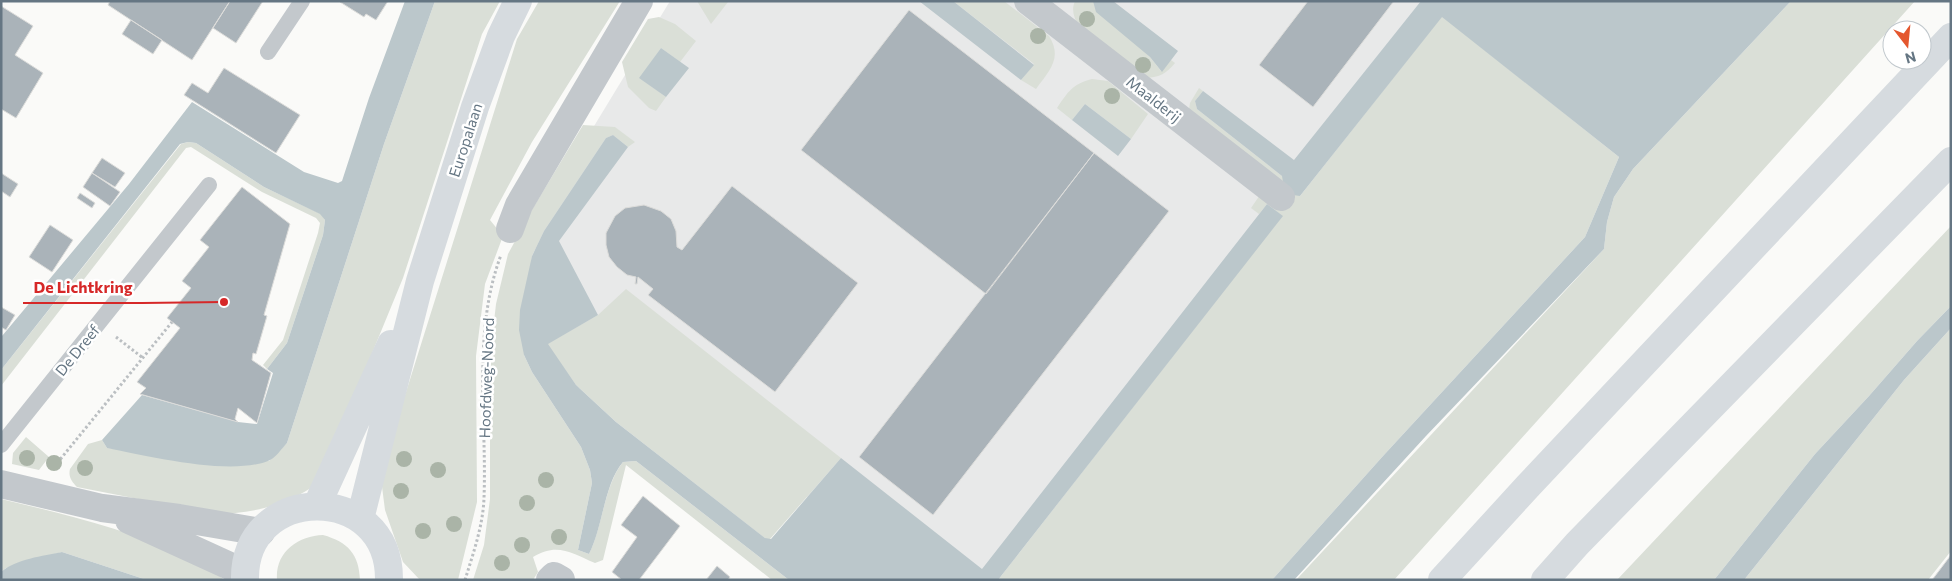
<svg xmlns="http://www.w3.org/2000/svg" width="1952" height="581" font-family="Commissioner,sans-serif">
	<style>
		.built { fill: #e8e9e9 }
		.green { fill: #dadfd7 }
		.water { fill: #bbc7cb }
		.building { fill: #aab3b9; stroke: #dcdcda }
		.lines { fill: none; stroke-linecap: round; stroke-linejoin: round }
		.path { stroke: #bbbfc2; stroke-width: 3; stroke-dasharray: 2.5 2.5; stroke-linecap: butt }
		.service { stroke: #c3c8cc; stroke-width: 16 }
		.minor { stroke: #c3c8cc; stroke-width: 28 }
		.secondary { stroke: #d6dbdf; stroke-width: 28 }
		.motorway { stroke: #d6dbdf; stroke-width: 28 }
		.tree { fill: #aab4a7 }
		.labels { text-anchor: middle; dominant-baseline: central; stroke-width: 5; stroke-linejoin: round; paint-order: stroke }
		.street-label { font-size: 15px; fill: #657683; stroke: #fff }
		.leader { fill: none; stroke: #d62828; stroke-width: 2 }
		.callout-dot { fill: #d62828; stroke: #fff; stroke-width: 2 }
		.callout-label { font-size: 16px; text-anchor: middle; font-weight: bold; fill: #d62828; stroke: #fff; stroke-width: 5; stroke-linejoin: round; paint-order: stroke }
	</style>
	<rect width="100%" height="100%" fill="#fafaf8"/>
	<path class="built" d="M670 1H1437L978 580 528 363 537 220Z"/>
	<path class="green" d="M435 1H500L482 34 403 278 319 482C290 505 251 514 215 514L77 487C72 482 68 477 70 469L88 444 102 440 107 448 269 461 287 443 384 144Z
		M539 1H620L532 142 490 220 503 236 485 284 476 356 477 502 458 580H420L403 562 385 510 381 479 390 443 517 39Z
		M697 1H728V2L711 24Z
		M953 1H1004L1049 36C1063 58 1049 71 1036 89L1021 80 1034 64Z
		M1075 1H1093L1150 57 1161 71 1171 60 1175 63C1166 74 1160 77 1146 78L1078 25C1074 17 1071 10 1075 1Z
		M1791 1H1915L1394 580H1296L1604 249 1607 222 1614 197 1633 169Z
		M1442 16 1619 157 1585 237 1383 456 1272 580H998L1282 216 1267 204 1259 214 1251 208 1271 179 1189 109 1190 103 1199 88 1203 91 1195 101 1197 109 1282 176 1300 196Z
		M659 17 675 24 696 41 680 62 661 48 640 78 666 97 656 111 649 108 628 87 622 62 648 19Z
		M1092 79 1108 81 1148 114 1131 139 1085 104 1072 120 1057 108C1068 92 1072 84 1092 79Z
		M583 125 615 127 635 142 628 147 613 135 606 138 544 231 532 256 524 355 532 372 581 447 590 470 592 483 578 550 589 554C603 526 604 485 623 462L636 461 789 580H772L626 465 603 560 595 563C572 553 557 542 533 557L538 572 533 580H473L484 545 490 499V357L496 304 508 254 533 208Z
		M188 142 196 143 264 187 321 214 325 220 323 235 287 343 267 369 263 365 283 340 318 233 320 223 316 218 262 192 191 147 186 148 1 386V370L181 144Z
		M1951 226V306L1917 341 1869 396 1815 454 1714 580H1617Z
		M626 289 841 458 770 539H766L616 422 576 385 547 344 598 315Z
		M1951 328V551L1928 580H1744L1904 380Z
		M26 437 49 457 39 470 12 464 13 453Z
		M1 499C64 514 127 529 185 556 200 563 213 568 224 580H147L62 552 6 568 1 572Z
		M323 535C348 542 359 554 360 580H277C275 552 298 536 323 535Z"/>
	<path class="water" d="M405 1H435L384 144 287 443C282 448 275 459 268 461 229 476 148 456 107 448L102 440 142 395 238 422 257 424 273 373 267 369 287 343 323 235 325 220 320 214 264 187 196 143 188 142 180 144 1 370 2 336 129 184 192 102 304 172 338 183 342 181 369 98Z
		M919 1H953L1034 65 1021 80Z
		M1093 1H1113L1178 51 1162 72 1150 57 1096 12Z
		M1421 1H1791L1633 169 1614 197 1607 222 1604 249 1426 436 1294 580H1272L1383 456 1585 237 1619 157 1442 17 1300 196 1293 195 1284 188 1282 176 1197 109 1195 101 1203 91 1294 160Z
		M661 48 689 68 666 97 639 78Z
		M1085 104 1131 139 1118 156 1072 120Z
		M613 135 628 147 559 241 598 315 548 344 576 385 616 422 765 538 771 539 841 458 982 569 1267 204 1283 216 998 580H789L636 461 623 462C604 484 603 527 589 554L578 550 592 483 590 470 581 447 532 372 524 355 519 330 520 310 532 256 544 231 606 138Z
		M1951 306V328L1904 380 1744 580H1714L1815 454 1869 396 1917 341Z
		M62 552 147 580H1V572C16 559 43 556 62 552Z"/>
	<path class="building" d="M110 1H230L192 60 108 5Z
		M230 1H263L236 43 213 28Z
		M388 1 376 20 366 14 364 17 340 2Z
		M1308 1H1394L1313 107 1259 65Z
		M1 6 33 26 15 55 43 73 16 118 1 109Z
		M909 10 1094 153 986 294 801 150Z
		M131 20 162 40 153 54 122 34Z
		M224 68 300 115 276 153 184 95 192 83 208 93Z
		M1094 153 1169 211 933 515 859 457Z
		M102 158 125 173 115 187 92 173Z
		M1 173 18 184 10 197 1 191Z
		M92 173 120 192 110 206 83 187Z
		M732 186 858 283 775 392 648 295 653 289 638 277 637 284H635L636 277 627 275 617 267 609 257 606 245V233L615 216 625 208 644 205 661 211 671 219 676 231 677 247 682 250Z
		M242 187 290 224 264 315 267 316 256 354 253 353 252 360 271 373 257 423 238 408 235 419 238 422 140 394 146 388 137 382 180 328 167 318 191 288 182 281 209 247 200 240Z
		M80 193 95 203 92 208 77 198Z
		M50 225 73 240 52 272 29 257Z
		M1 307 15 315 6 330 1 327Z
		M643 496 680 526 639 580H622L612 572 637 537 621 525Z
		M1951 555V580H1932Z
		M717 566 730 577 728 580H706Z"/>
	<g class="lines">
		<path class="path" d="M116 337 143 358
			M54 467 172 322
			M465 580C473 554 483 526 484 498 487 418 472 332 501 255"/>
		<path class="service" d="M268 52 302 1
			M1 445 209 185"/>
		<path class="minor" d="M1028 1 1281 197
			M510 229 519 205 639 1
			M1 484 102 508 179 518 261 532
			M129 520 245 573
			M550 580 554 576 561 580"/>
		<path class="secondary" d="M317 505 391 344
			M360 519 420 281 475 107 501 36 518 1
			M245 580C243 483 390 481 389 580"/>
		<path class="motorway" d="M1442 580 1528 486 1951 37
			M1545 580 1577 544 1951 161"/>
	</g>
	<g class="tree">
		<circle cx="1087" cy="19" r="8"/>
		<circle cx="1038" cy="36" r="8"/>
		<circle cx="1143" cy="65" r="8"/>
		<circle cx="1112" cy="96" r="8"/>
		<circle cx="27" cy="458" r="8"/>
		<circle cx="404" cy="459" r="8"/>
		<circle cx="54" cy="463" r="8"/>
		<circle cx="85" cy="468" r="8"/>
		<circle cx="438" cy="470" r="8"/>
		<circle cx="546" cy="480" r="8"/>
		<circle cx="401" cy="491" r="8"/>
		<circle cx="527" cy="503" r="8"/>
		<circle cx="454" cy="524" r="8"/>
		<circle cx="423" cy="531" r="8"/>
		<circle cx="559" cy="537" r="8"/>
		<circle cx="522" cy="545" r="8"/>
		<circle cx="502" cy="563" r="8"/>
	</g>
	<g class="labels">
		<g class="street-label">
			<text transform="translate(1154 99) rotate(38)">Maalderij</text>
			<text transform="translate(465 140) rotate(-72)">Europalaan</text>
			<text transform="translate(77 350) rotate(-51)">De Dreef</text>
			<text transform="translate(486 378) rotate(-88)">Hoofdweg-Noord</text>
		</g>
	</g>
	<path class="leader" d="M224 302L142 303H23"/>
	<circle class="callout-dot" cx="224" cy="302" r="5"/>
	<g class="callout-label">
		<text x="83" y="293">De Lichtkring</text>
	</g>
	<rect width="1952" height="581" fill="none" stroke="#657683" stroke-width="5"/>
	<g transform="translate(1907 45) rotate(164)"><circle r="24" fill="#ffffff" stroke="#c1c8cd"/>
	<path d="M0-4L9 19L0 12L-9 19Z" fill="#e4572e"/>
	<text y="-8" font-size="14" font-weight="bold" text-anchor="middle" fill="#657683">N</text>
	</g>
</svg>
